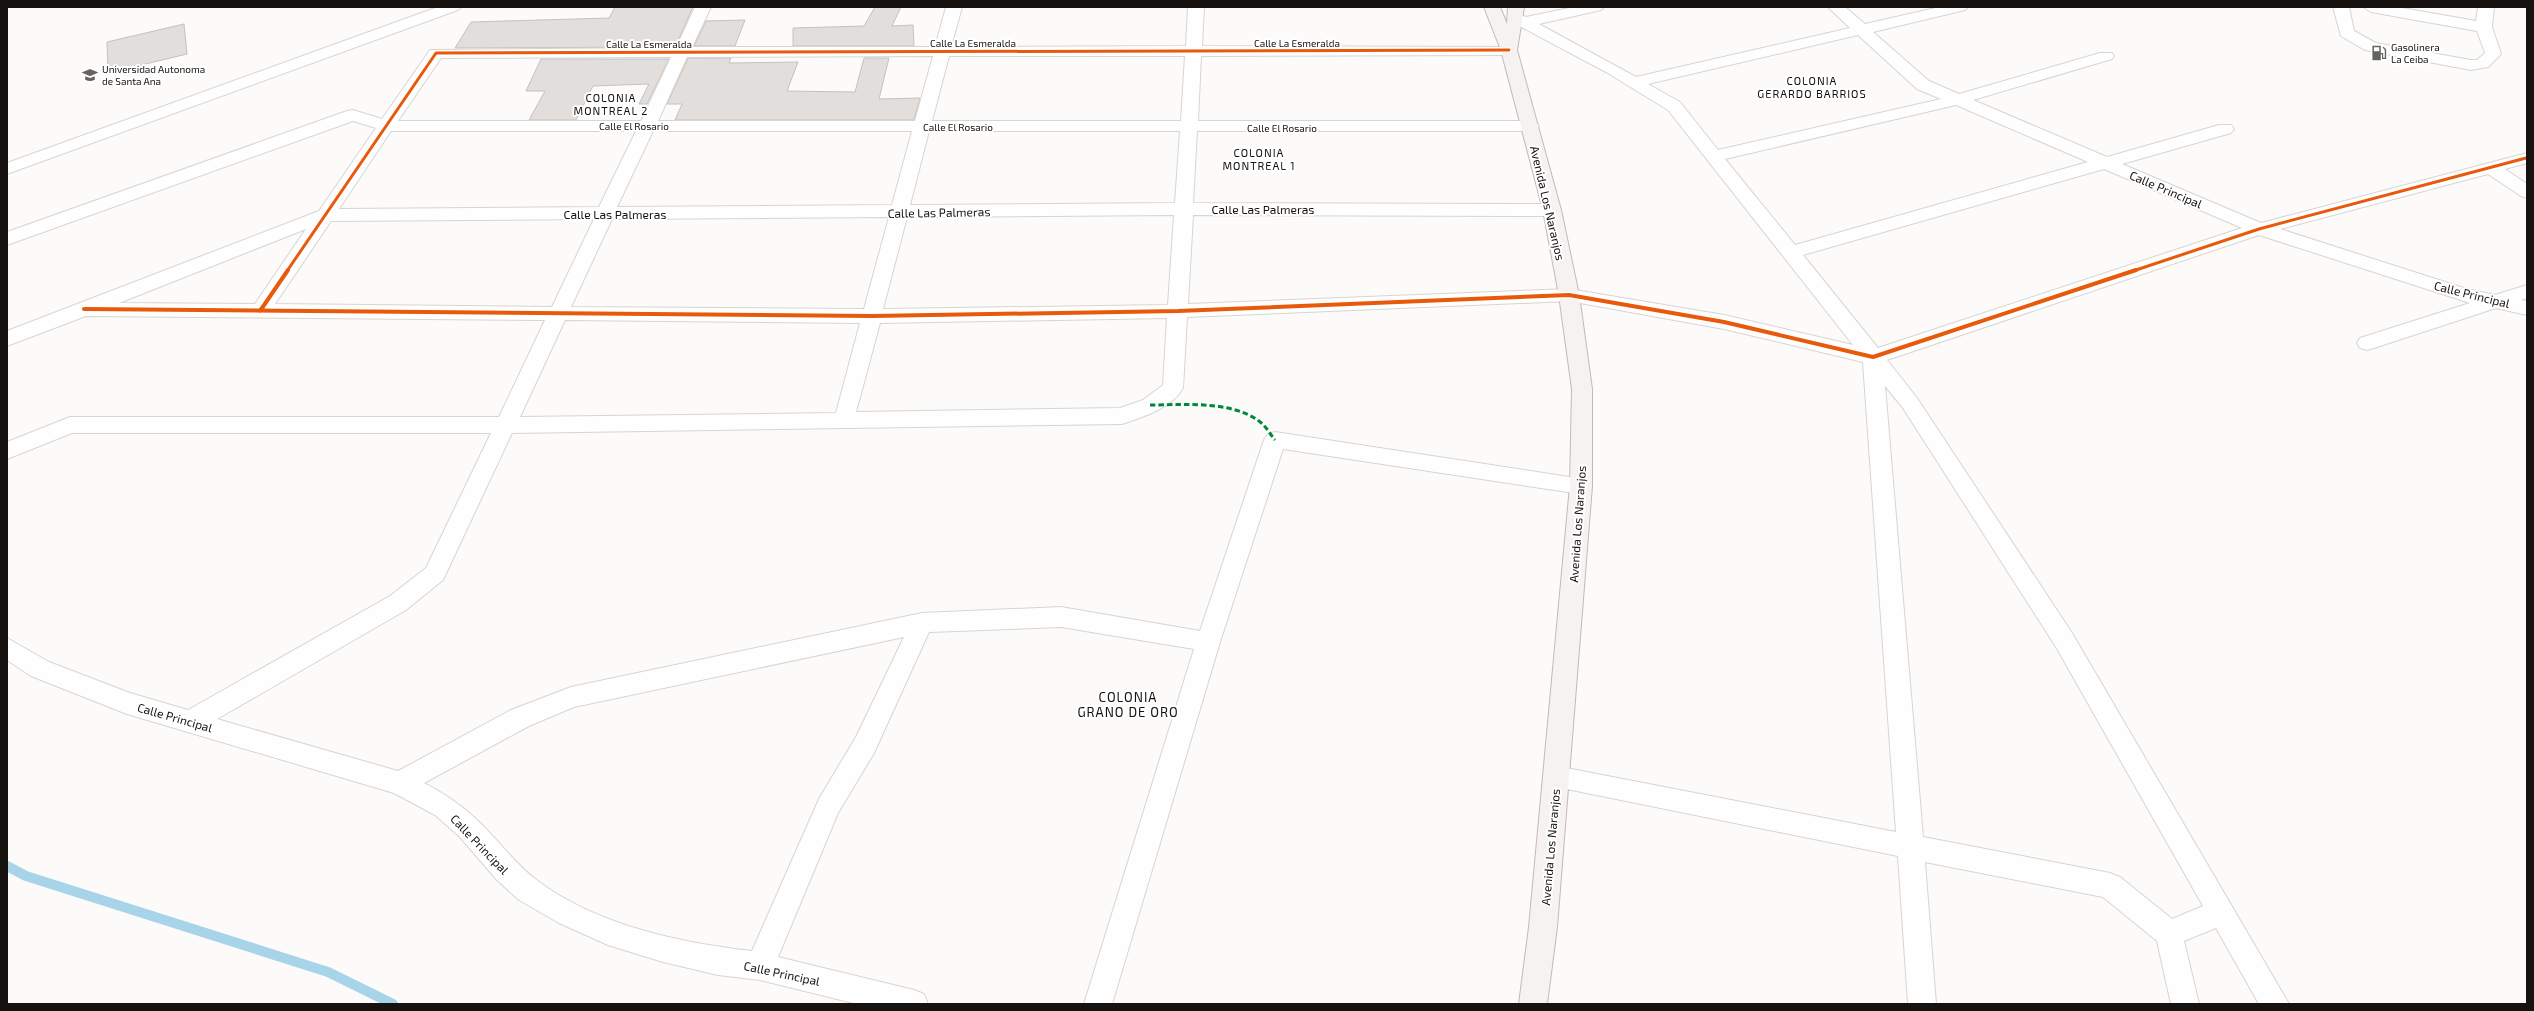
<svg xmlns="http://www.w3.org/2000/svg" width="2534" height="1011" font-family="'Exo 2',sans-serif">
	<style>
		.lines { fill: none; stroke-linecap: round; stroke-linejoin: round }
		.stream { stroke: #a7d4e9; stroke-width: 10 }
		.building { fill: #e1dedc; stroke: #c4c2c0 }
		.minor-casing { stroke: #d7d5d2; stroke-width: 2 }
		.major-casing { stroke: #c4b8b9; stroke-width: 2 }
		.minor { fill: #fffefe; fill-rule: evenodd }
		.major { fill: #f7f2f2; fill-rule: evenodd }
		.quiet { stroke: #00873e; stroke-width: 3; stroke-dasharray: 5.5 3; stroke-linecap: butt }
		.cycleway-far1-casing { stroke: #fff; stroke-width: 5 }
		.cycleway-casing { stroke: #fff; stroke-width: 6 }
		.cycleway-far1 { stroke: #e8590c; stroke-width: 3 }
		.cycleway { stroke: #e8590c; stroke-width: 4 }
		.labels { text-anchor: middle; dominant-baseline: central; stroke-width: 4; stroke-linejoin: round; paint-order: stroke }
		.far-street-label { font-size: 10px; fill: #16120f; stroke: #fff }
		.far-poi-label { font-size: 10px; fill: #16120f; stroke: #fff; text-anchor: start }
		.far-neighbourhood-label { font-size: 11px; letter-spacing: 1px; fill: #16120f; stroke: #fff }
		.street-label { font-size: 12px; fill: #16120f; stroke: #fff }
		.neighbourhood-label { font-size: 13px; letter-spacing: 1px; fill: #16120f; stroke: #fff }
	</style>
	<rect width="100%" height="100%" fill="#fcfbfa"/>
	<g class="lines">
		<path class="stream" d="M7 866 26 876 328 972 393 1004"/>
	</g>
	<path class="building" d="M615 7H693L675 47 455 48 471 22 609 18Z
		M875 7H901L892 26 913 25 914 46H793V28L864 26Z
		M745 20 735 46H694L706 21Z
		M184 24 187 54 108 73 107 42Z
		M688 58H731L729 63 798 62 787 91 855 92 864 58H889L879 99 920 98 914 120H675L682 104H667Z
		M541 59H669L647 104H639L649 84 593 86 576 120H529L545 91H526Z"/>
	<g class="lines">
		<g class="minor-casing">
			<path id="minor" d="M438 7H461L458 10 7 174V163Z
				M695 7H711L692 47H935L946 7H962L951 47 1186 46 1188 7H1204L1202 46 1515 47 1517 50 1515 53 1509 55 1201 56 1198 121H1530L1536 122 1539 126 1536 130 1530 131H1197L1193 203 1552 204 1558 206 1561 210 1558 214 1552 216 1193 215 1188 304 1569 289 1724 315 1853 345 1668 110 1606 72 1510 21 1508 18 1516 13 1526 17 1574 7H1604L1601 10 1539 24 1636 77 1850 28 1828 7H1845L1865 24 1940 7H1968L1965 10 1873 32 1929 81 1959 94 2100 53H2112L2114 56 2112 59 1973 100 2107 157 2219 125H2231L2234 129 2231 133 2122 164 2261 223 2527 153V163L2505 169 2527 184V198L2521 196 2488 174 2280 229 2467 289 2495 295 2527 285V298L2520 300 2527 301V315L2496 308 2374 348 2367 350 2360 348 2357 343 2360 338 2470 303 2259 235 1887 360 1917 398 2072 633 2289 1004H2259L2216 928 2184 941 2199 1004H2171L2157 941 2103 897 1925 862 1936 1004H1908L1898 856 1547 785 1543 777 1547 769 1556 766 1896 832 1863 362 1724 329 1569 301 1187 317 1183 388C1172 408 1143 417 1122 424L512 433 443 580 406 610 217 719 398 771 511 710 571 687 922 613 1061 607 1200 631 1264 440 1268 434 1275 432 1589 480 1592 486 1589 492 1581 494 1283 449 1220 642 1112 1004H1084L1194 649 1061 627 929 632 874 753 838 813 778 957 914 990 924 994 928 1004H857L760 980 718 975 663 962 608 945 559 923 519 900 497 880 459 836 435 815 394 793 127 714 31 676 7 660V638L49 662 130 693 188 710 390 596 426 568 491 433H72L7 459V442L70 417H499L545 320 86 316 7 346V331L319 211 376 128 353 121 7 245V232L347 111 353 110 382 119 430 50 676 48ZM1858 35 1917 89 1941 99 1718 150 1680 102 1648 84ZM933 56 915 121H658L687 57ZM949 56H1185L1181 121H932ZM671 57 641 121H398L441 58ZM1956 105 2088 162 1795 245 1725 159ZM391 131H636L599 207 339 209ZM653 131H912L892 205 617 207ZM929 131H1180L1175 203 910 205ZM2104 169 2242 228 1878 348 1803 255ZM1174 215 1168 305 883 309 907 217ZM889 217 864 309 571 307 612 219ZM594 219 552 307 275 304 331 221ZM306 229 255 304 119 303ZM1167 318 1163 385 1143 400 1120 408 856 412 880 323ZM565 320 860 323 836 413 520 417ZM1885 386 1903 408 2056 647 2203 906 2172 919 2120 877 2110 873 1923 837ZM904 637 856 737 819 799 752 951C681 943 596 925 538 881 514 864 498 839 476 819 460 804 443 793 424 783L529 726 574 707Z
				M2333 7H2349L2354 31 2376 43 2471 60H2477L2485 53 2477 31 2371 12 2363 7H2397L2476 21 2478 7H2494L2492 27 2501 54 2488 67 2471 70 2365 50 2341 36Z"/>
		</g>
		<g class="major-casing">
			<path id="major" d="M1484 7H1500L1507 24 1508 7H1524L1517 50 1561 210 1579 295 1592 389V486L1557 927 1547 1004H1519L1529 927 1570 486 1572 389 1559 295 1543 210 1501 50Z"/>
		</g>
		<use href="#minor" class="minor"/>
		<use href="#major" class="major"/>
		<path class="quiet" d="M1150 405C1183 405 1230 400 1259 421 1266 426 1270 434 1275 440"/>
		<g class="cycleway-far1-casing">
			<path id="cycleway-far1" d="M287 271 436 53 1509 50
				M2133 271 2259 229 2526 158"/>
		</g>
		<g class="cycleway-casing">
			<path id="cycleway" d="M84 309 872 316 1178 311 1569 295 1724 322 1873 357 2136 270
				M260 311 288 270"/>
		</g>
		<use href="#cycleway-far1" class="cycleway-far1"/>
		<use href="#cycleway" class="cycleway"/>
	</g>
	<defs>
		<g id="fuel-bare" transform="scale(1.2)"><path d="M-5.5-6h7V0h2V4h1.3V-2.5L3-4.5l.8-.8L6-3V5H2.5V1h-1V6h-7ZM-4.2-4.7v3.2H.2V-4.7Z" fill="#666461" stroke="#fff" stroke-width="2.5" paint-order="stroke"/></g>
		<g id="university-bare" transform="scale(1.2)"><path d="M0-5L7-2L0 1L-7-2ZM-4 1L0 2.5L4 1V4Q0 6-4 4Z" fill="#666461" stroke="#fff" stroke-width="2.5" paint-order="stroke"/></g>
	</defs>
	<g fill-rule="evenodd">
		<use href="#fuel-bare" x="2379" y="53"/>
		<use href="#university-bare" x="90" y="75"/>
	</g>
	<g class="labels">
		<g class="far-street-label">
			<text x="973" y="43">Calle La Esmeralda</text>
			<text x="1297" y="43">Calle La Esmeralda</text>
			<text x="649" y="44">Calle La Esmeralda</text>
			<text x="634" y="126">Calle El Rosario</text>
			<text x="958" y="127">Calle El Rosario</text>
			<text x="1282" y="128">Calle El Rosario</text>
		</g>
		<g class="far-poi-label">
			<text x="2391" y="47">Gasolinera<tspan x="2391" dy="12">La Ceiba</tspan></text>
			<text x="102" y="69">Universidad Autonoma<tspan x="102" dy="12">de Santa Ana</tspan></text>
		</g>
		<g class="far-neighbourhood-label">
			<text x="1812" y="80">COLONIA<tspan x="1812" dy="13">GERARDO BARRIOS</tspan></text>
			<text x="611" y="97">COLONIA<tspan x="611" dy="13">MONTREAL 2</tspan></text>
			<text x="1259" y="152">COLONIA<tspan x="1259" dy="13">MONTREAL 1</tspan></text>
		</g>
		<g class="street-label">
			<text transform="translate(2166 189) rotate(23)">Calle Principal</text>
			<text transform="translate(1548 203) rotate(77)">Avenida Los Naranjos</text>
			<text x="1263" y="209">Calle Las Palmeras</text>
			<text transform="translate(939 212) rotate(-1)">Calle Las Palmeras</text>
			<text x="615" y="214">Calle Las Palmeras</text>
			<text transform="translate(2472 294) rotate(14)">Calle Principal</text>
			<text transform="translate(1577 524) rotate(-86)">Avenida Los Naranjos</text>
			<text transform="translate(175 717) rotate(16)">Calle Principal</text>
			<text transform="translate(480 844) rotate(46)">Calle Principal</text>
			<text transform="translate(1550 847) rotate(-85)">Avenida Los Naranjos</text>
			<text transform="translate(782 973) rotate(12)">Calle Principal</text>
		</g>
		<g class="neighbourhood-label">
			<text x="1128" y="697">COLONIA<tspan x="1128" dy="15">GRANO DE ORO</tspan></text>
		</g>
	</g>
	<rect width="2534" height="1011" fill="none" stroke="#16120f" stroke-width="16"/>
</svg>
